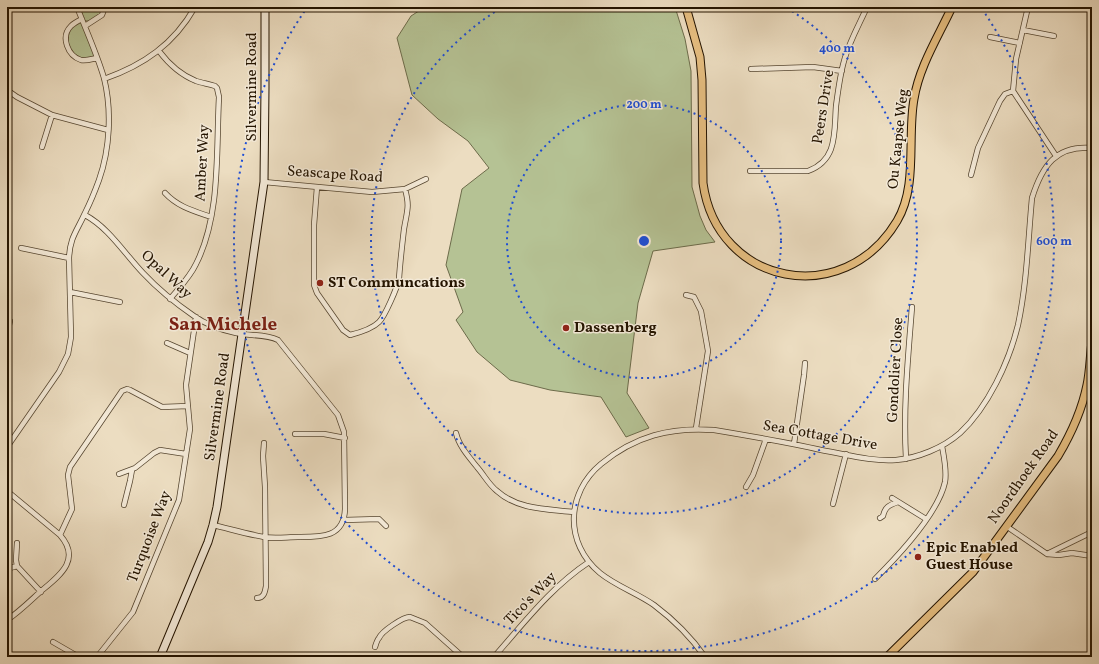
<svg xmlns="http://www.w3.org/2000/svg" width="1099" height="664" font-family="Vollkorn,serif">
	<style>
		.green { fill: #b5c294; stroke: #6c6b4a }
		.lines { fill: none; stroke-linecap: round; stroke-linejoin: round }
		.street-casing { stroke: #564630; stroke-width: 6 }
		.secondary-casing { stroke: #241400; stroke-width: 9 }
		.primary-casing { stroke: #241400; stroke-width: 9 }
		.street { stroke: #f3e9d7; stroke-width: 4.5 }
		.secondary { stroke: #f3e9d7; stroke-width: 7 }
		.primary { stroke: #e6be80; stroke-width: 7 }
		.ring { fill: none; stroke: #1d4ed8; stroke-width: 2; stroke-dasharray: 2 4 }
		.poi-dot { fill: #8f2418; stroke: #f3e9d7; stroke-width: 1.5 }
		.labels { text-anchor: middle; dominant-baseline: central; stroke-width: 3; stroke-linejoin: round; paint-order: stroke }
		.street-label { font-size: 15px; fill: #241400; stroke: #f3e9d7 }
		.poi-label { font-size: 15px; font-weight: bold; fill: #241400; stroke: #f3e9d7; text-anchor: start }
		.district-label { font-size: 19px; font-weight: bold; fill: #7a1f14; stroke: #f3e9d7 }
		.centre { fill: #1d4ed8; stroke: #f3e9d7; stroke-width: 2 }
		.ring-label { font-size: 12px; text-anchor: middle; font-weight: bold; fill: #1d4ed8; stroke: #f3e9d7; stroke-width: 3; stroke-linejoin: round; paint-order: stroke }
	</style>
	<rect width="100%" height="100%" fill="#ecddc1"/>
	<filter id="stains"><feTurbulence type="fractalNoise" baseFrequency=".005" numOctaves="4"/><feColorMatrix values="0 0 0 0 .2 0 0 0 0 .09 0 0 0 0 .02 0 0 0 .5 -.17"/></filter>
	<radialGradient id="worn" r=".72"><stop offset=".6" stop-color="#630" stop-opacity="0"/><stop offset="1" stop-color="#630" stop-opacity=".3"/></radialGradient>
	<path class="green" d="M79 7H105V10L90 21H85Z
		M425 7H675L685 39 691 71 692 187 700 216 706 230 715 242 653 251 638 303 627 393 649 428 626 437 601 397 550 390 510 380 477 352 456 320 463 312 446 265 462 189 489 168 468 141 438 119 412 95 397 38 411 16Z
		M82 20 96 58 83 60C68 50 66 45 70 28Z"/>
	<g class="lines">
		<g class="street-casing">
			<path id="street" d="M218 7 219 8
				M1028 7 1016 59 1013 91 1056 156
				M82 19C78 21 74 23 71 26 60 37 68 56 81 60 86 61 92 59 97 58
				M85 26 102 15 105 7
				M1023 30 1054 36
				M990 37 1020 43
				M159 51C168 63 181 75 196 81 202 83 209 84 215 86L217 88 219 97C216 151 221 215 196 264 190 277 179 288 170 299
				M751 69 813 67 842 71
				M104 79C144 65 174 44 195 7
				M7 90 17 97 52 115 108 130
				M42 147 52 115
				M750 171H808C838 160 834 132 836 106 838 91 840 75 844 61 849 42 859 25 867 7
				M971 175 978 148 1000 101 1005 94 1013 91
				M264 182 372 192 405 189 426 179
				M317 187 314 225V285L317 293 343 330 350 335C358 333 372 329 379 322 385 316 397 288 399 279 400 263 402 246 404 229 407 211 410 207 405 189
				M165 193C178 207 194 211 211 217
				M85 215C109 228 124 253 143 273 158 289 175 303 194 316 205 324 222 330 236 333 249 336 266 334 278 340L338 415 344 432 345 509C344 538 321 537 298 537 287 537 275 539 264 537 247 534 230 529 213 525
				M21 248 69 258
				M70 292 120 302
				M686 295 694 297 701 311 708 351 696 428
				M7 334 10 321
				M167 343 190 353
				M456 433C459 446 469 457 477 467 484 475 489 485 497 491 518 510 548 509 574 512
				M295 434H324L345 438
				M794 444 804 375 805 363
				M7 447 59 372 68 354 71 337 69 258C70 237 77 231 85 213 90 203 95 191 99 180 110 149 112 110 104 78 97 54 86 30 77 7
				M906 459C903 408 908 358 912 307
				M119 474 135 468 154 453 160 450 186 454
				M746 487 753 475 766 439
				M7 491 60 535C82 560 59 576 40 592 29 602 19 612 7 620
				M892 498 926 519
				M833 504 846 454
				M124 505 130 481 132 470
				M880 518 883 516C885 507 889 505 898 502
				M344 520 379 519 386 526
				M1006 526 1047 554 1059 555 1072 553 1092 556
				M60 535 72 509 68 475 70 467 122 391 127 389 130 390 162 407 188 406
				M17 543 16 560 17 566 41 592
				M1047 554 1092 532
				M7 569 17 566
				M875 579C898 556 938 514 945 482 947 471 944 457 942 446
				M257 598C264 598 265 592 266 586L265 487 263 456 264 443
				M53 642 79 657
				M375 647C376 644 377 640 379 638 382 631 403 617 410 617L425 623 463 657
				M97 657 133 612 179 500 190 429 186 385 196 317
				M494 657C524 623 551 587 589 562
				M705 657C691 637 674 620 654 605 637 593 616 586 600 573 564 543 566 493 601 464 635 436 670 427 714 430 750 436 786 442 821 450 845 454 872 462 896 460 918 458 943 448 960 433 988 407 1009 362 1018 325 1027 283 1028 240 1032 198 1042 166 1056 145 1092 148"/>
		</g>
		<g class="secondary-casing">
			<path id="secondary" d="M160 657 208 542 213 525 217 507 264 182 265 87V7"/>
		</g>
		<g class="primary-casing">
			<path id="primary" d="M686 7 700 57 702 80 703 183C717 286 844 310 897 221 918 186 907 138 914 99 919 67 938 37 952 7
				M887 657 973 572 1058 456C1071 434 1082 410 1087 385 1090 371 1090 356 1092 342"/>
		</g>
		<use href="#street" class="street"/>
		<use href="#secondary" class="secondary"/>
		<use href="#primary" class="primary"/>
	</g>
	<g class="ring">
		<circle cx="644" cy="241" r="137"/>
		<path d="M787 8A273 273 0 1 1 501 8"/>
		<path d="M982 9A410 410 0 1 1 306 9"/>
	</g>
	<g class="poi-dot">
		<circle cx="320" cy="283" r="4"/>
		<circle cx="566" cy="328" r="4"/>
		<circle cx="918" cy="557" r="4"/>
	</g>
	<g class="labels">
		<g class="street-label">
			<text transform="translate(252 87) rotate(-90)">Silvermine Road</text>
			<text transform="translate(824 107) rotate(-81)">Peers Drive</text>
			<text transform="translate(899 139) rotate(-84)">Ou Kaapse Weg</text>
			<text transform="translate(203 163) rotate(-87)">Amber Way</text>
			<text transform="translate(335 175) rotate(4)">Seascape Road</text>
			<text transform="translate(166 275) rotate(43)">Opal Way</text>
			<text transform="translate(896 370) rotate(-87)">Gondolier Close</text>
			<text transform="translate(218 407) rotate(-82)">Silvermine Road</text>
			<text transform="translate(820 436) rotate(10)">Sea Cottage Drive</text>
			<text transform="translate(1024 477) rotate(-55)">Noordhoek Road</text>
			<text transform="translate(150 537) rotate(-69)">Turquoise Way</text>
			<text transform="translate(531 599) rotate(-46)">Tico's Way</text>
		</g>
		<g class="poi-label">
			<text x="328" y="283">ST Communcations</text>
			<text x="574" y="328">Dassenberg</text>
			<text x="926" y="548">Epic Enabled<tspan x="926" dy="17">Guest House</tspan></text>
		</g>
		<g class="district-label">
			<text x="223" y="325">San Michele</text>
		</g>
	</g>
	<circle cx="644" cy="241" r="6" class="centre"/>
	<g class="ring-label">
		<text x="837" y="52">400 m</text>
		<text x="644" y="108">200 m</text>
		<text x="1054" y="245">600 m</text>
	</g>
	<rect width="1099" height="664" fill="none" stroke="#ecddc1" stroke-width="24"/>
	<rect x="8" y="8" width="1083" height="648" fill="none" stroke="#241400" stroke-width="2"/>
	<rect x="12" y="12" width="1075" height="640" fill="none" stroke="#241400"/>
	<rect width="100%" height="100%" filter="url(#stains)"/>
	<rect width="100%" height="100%" fill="url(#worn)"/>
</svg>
